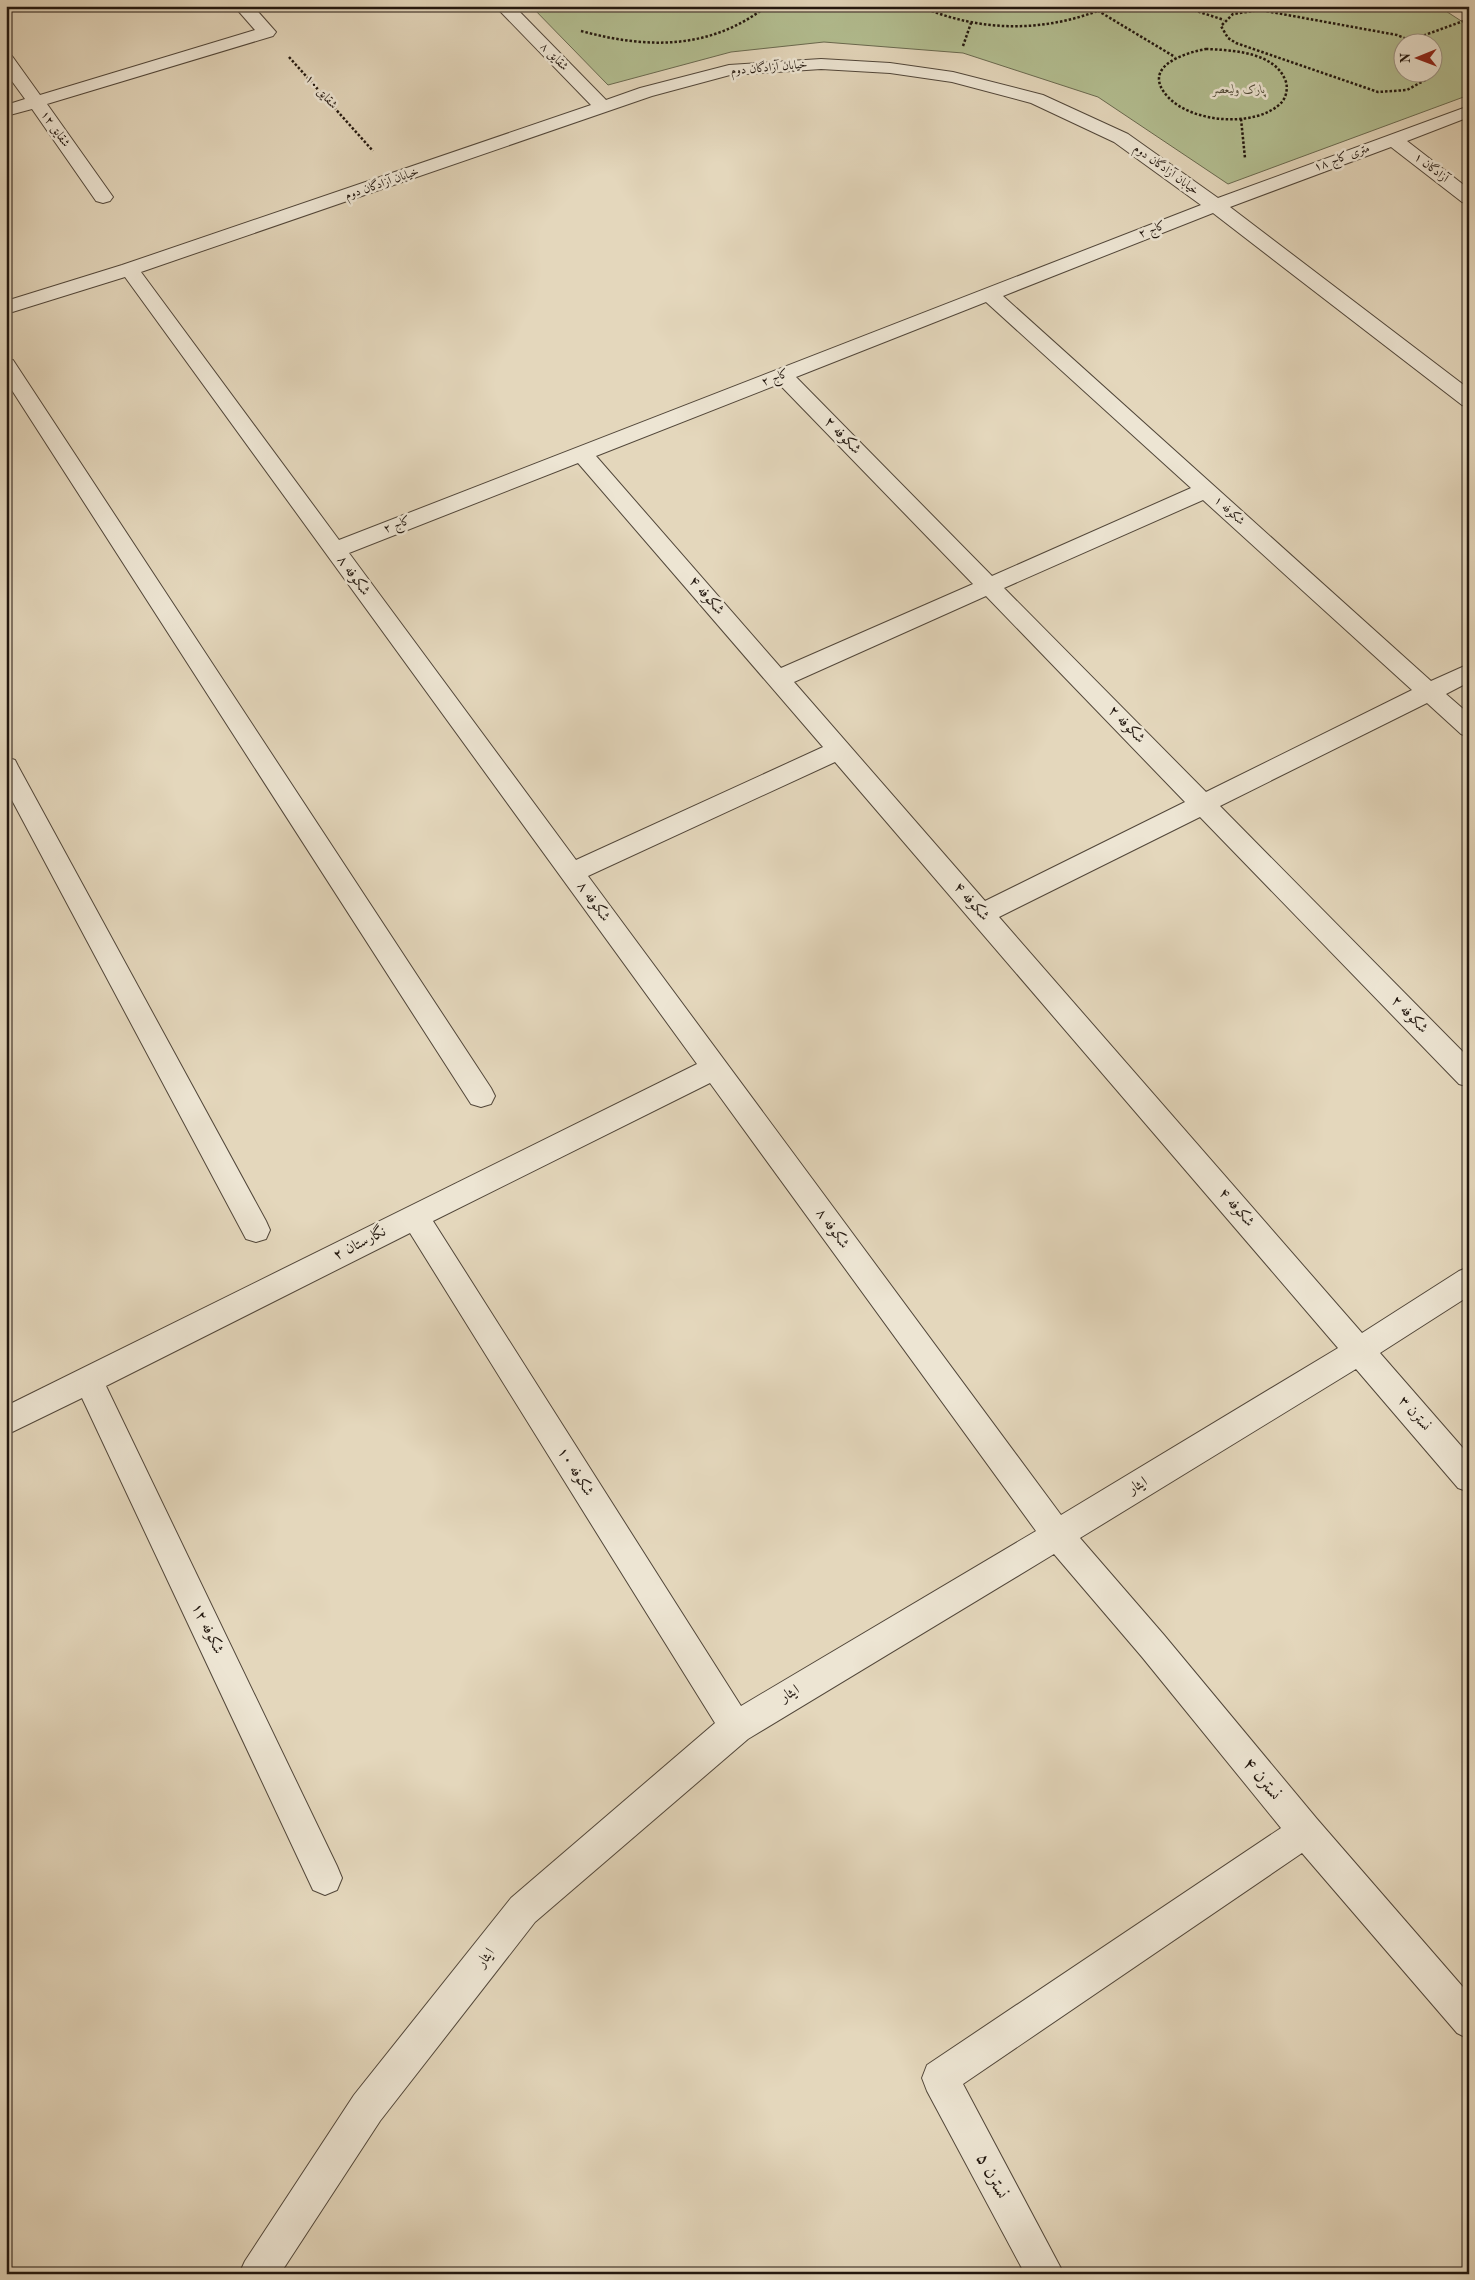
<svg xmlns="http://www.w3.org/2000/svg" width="1475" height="2280" font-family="'Old Standard TT',Amiri,serif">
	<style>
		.green { fill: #b3be91; stroke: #6a6a50; fill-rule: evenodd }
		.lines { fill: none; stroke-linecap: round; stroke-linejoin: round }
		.minor-casing { stroke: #52473a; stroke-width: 2 }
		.path { stroke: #22170f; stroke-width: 2.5; stroke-dasharray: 2.5 2; stroke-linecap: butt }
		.minor { fill: #ede5d3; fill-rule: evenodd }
		.labels { text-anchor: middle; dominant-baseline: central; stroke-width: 5; stroke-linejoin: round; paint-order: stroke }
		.far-street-label { font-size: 12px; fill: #22170f; stroke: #ede5d3 }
		.far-park-label { font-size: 12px; font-style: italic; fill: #4e4936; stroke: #ede5d3 }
		.street-label { font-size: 15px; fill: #22170f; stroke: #ede5d3 }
		.near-street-label { font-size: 18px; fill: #22170f; stroke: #ede5d3 }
	</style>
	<rect width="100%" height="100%" fill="#e4d7bc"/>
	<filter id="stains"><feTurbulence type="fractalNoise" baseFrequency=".004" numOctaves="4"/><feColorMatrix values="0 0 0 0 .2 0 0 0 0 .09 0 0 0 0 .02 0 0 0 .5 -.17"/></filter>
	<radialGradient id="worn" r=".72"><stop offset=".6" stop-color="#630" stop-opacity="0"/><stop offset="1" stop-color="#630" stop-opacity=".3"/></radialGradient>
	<path class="green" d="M531 6H1438L1469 26V95L1228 184 1098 97 963 53 824 42 731 52 608 85ZM1402 42H1432V72H1402Z"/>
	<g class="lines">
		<g class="minor-casing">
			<path id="minor" d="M234 6H253L276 32 273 36 47 104 113 197 110 201 103 203 96 201 32 109 6 116V105L25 99 6 73V55L12 56 40 95 255 30Z
				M495 6H514L606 100 640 88 729 65 821 59 890 63 953 72 1043 95 1128 134 1218 198 1469 106V117L1407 141 1469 189V204L1462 202 1391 147 1230 207 1469 389V407L1462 405 1213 213 1003 296 1431 681 1469 664V682L1446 694 1469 714V737L1461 734 1427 703 1220 806 1469 1058V1087L1459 1084 1200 817 999 917 1362 1333 1459 1271 1469 1267V1296L1380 1353 1469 1455V1492L1458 1488 1356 1369 1080 1538 1164 1635 1317 1819 1469 1994V2039L1457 2033 1302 1853 963 2084 1064 2274H1025L927 2091 922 2078 927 2065 1281 1828 1142 1657 1054 1554 748 1739 535 1922 380 2121 280 2274H239L245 2261 354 2095 511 1898 715 1723 410 1233 106 1386 337 1866 342 1878 337 1890 325 1895 313 1890 82 1398 6 1435V1406L697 1064 125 277 6 314V301L122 265 591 105ZM821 69 890 73 952 82 1031 103 1114 142 1201 205 339 540 141 272 652 96 730 75ZM986 302 1191 488 992 576 796 377ZM779 384 973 584 781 668 596 456ZM578 463 823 747 576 860 349 553ZM1203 500 1412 690 1206 792 1004 588ZM986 596 1185 802 985 901 794 682ZM835 762 1338 1348 1061 1515 588 876ZM710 1083 1036 1531 741 1706 433 1221Z
				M6 359 13 360 491 1088 495 1096 491 1104 481 1107 471 1104 6 381Z
				M6 757 15 760 18 766 266 1221 270 1230 266 1239 256 1242 246 1239 6 789Z"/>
		</g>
		<path class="path" d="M919 6C982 33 1047 33 1110 6
			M1090 6 1175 57
			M1181 6 1224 20
			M1281 6 1309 8 1318 6
			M581 31C648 49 710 50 767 6
			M1411 40 1469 19
			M1414 42 1397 35 1260 10 1233 14 1221 26 1228 38 1236 43 1378 92 1407 90 1427 79 1431 72
			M963 46 971 23
			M1206 49C1232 50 1276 52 1286 82 1288 89 1286 98 1281 103 1256 128 1192 123 1168 97 1140 67 1184 53 1206 49Z
			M289 57 373 151
			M1241 119 1245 158"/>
		<use href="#minor" class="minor"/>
	</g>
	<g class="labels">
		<g class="far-street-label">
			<text transform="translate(554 57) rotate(45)">شقایق ۸</text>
			<text transform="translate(769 68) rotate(-5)">خیابان آزادگان دوم</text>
			<text transform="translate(321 92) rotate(48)">شقایق ۱۰</text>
			<text transform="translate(55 129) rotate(55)">شقایق ۱۲</text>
			<text transform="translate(1342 158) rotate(-20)">۱۸ متری کاج</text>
			<text transform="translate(1431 168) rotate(38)">آزادگان ۱</text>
			<text transform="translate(1166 170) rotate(36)">خیابان آزادگان دوم</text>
			<text transform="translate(382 184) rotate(-19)">خیابان آزادگان دوم</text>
			<text transform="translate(1152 230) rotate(-21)">کاج ۲</text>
			<text transform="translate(775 378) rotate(-21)">کاج ۲</text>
			<text transform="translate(1229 511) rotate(42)">شکوفه ۱</text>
			<text transform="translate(397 525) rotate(-21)">کاج ۲</text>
		</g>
		<g class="far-park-label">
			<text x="1239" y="90">پارک ولیعصر</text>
		</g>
		<g class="street-label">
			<text transform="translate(842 436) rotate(46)">شکوفه ۲</text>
			<text transform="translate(353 576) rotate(54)">شکوفه ۸</text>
			<text transform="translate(706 596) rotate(49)">شکوفه ۴</text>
			<text transform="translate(1126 725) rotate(46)">شکوفه ۲</text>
			<text transform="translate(593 902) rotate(54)">شکوفه ۸</text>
			<text transform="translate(971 902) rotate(49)">شکوفه ۴</text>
			<text transform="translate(1409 1015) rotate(46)">شکوفه ۲</text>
			<text transform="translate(1236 1208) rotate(49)">شکوفه ۴</text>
			<text transform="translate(832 1229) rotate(54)">شکوفه ۸</text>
			<text transform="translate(360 1244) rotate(-27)">نگارستان ۲</text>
			<text transform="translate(1414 1414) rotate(49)">نسترن ۳</text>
			<text transform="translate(575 1472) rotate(58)">شکوفه ۱۰</text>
			<text transform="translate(1138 1486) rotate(-31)">ایثار</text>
			<text transform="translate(207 1629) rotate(64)">شکوفه ۱۲</text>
			<text transform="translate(790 1694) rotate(-31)">ایثار</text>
			<text transform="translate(486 1958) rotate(-52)">ایثار</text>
		</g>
		<g class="near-street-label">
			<text transform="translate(1262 1779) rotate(51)">نسترن ۴</text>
			<text transform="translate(992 2176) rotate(62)">نسترن ۵</text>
		</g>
	</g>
	<rect width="1475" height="2280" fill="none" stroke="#e4d7bc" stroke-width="25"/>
	<rect x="8" y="8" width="1460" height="2265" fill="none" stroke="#22170f" stroke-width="2.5"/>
	<rect x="12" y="12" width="1450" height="2255" fill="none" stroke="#22170f"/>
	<g transform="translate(1418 58) rotate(269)"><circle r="24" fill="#ede5d3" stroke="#9c9385"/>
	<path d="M0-4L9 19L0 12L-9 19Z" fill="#8f2418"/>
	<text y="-8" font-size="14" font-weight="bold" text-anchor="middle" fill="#22170f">N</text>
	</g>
	<rect width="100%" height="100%" filter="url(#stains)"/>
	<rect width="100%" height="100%" fill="url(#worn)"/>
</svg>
